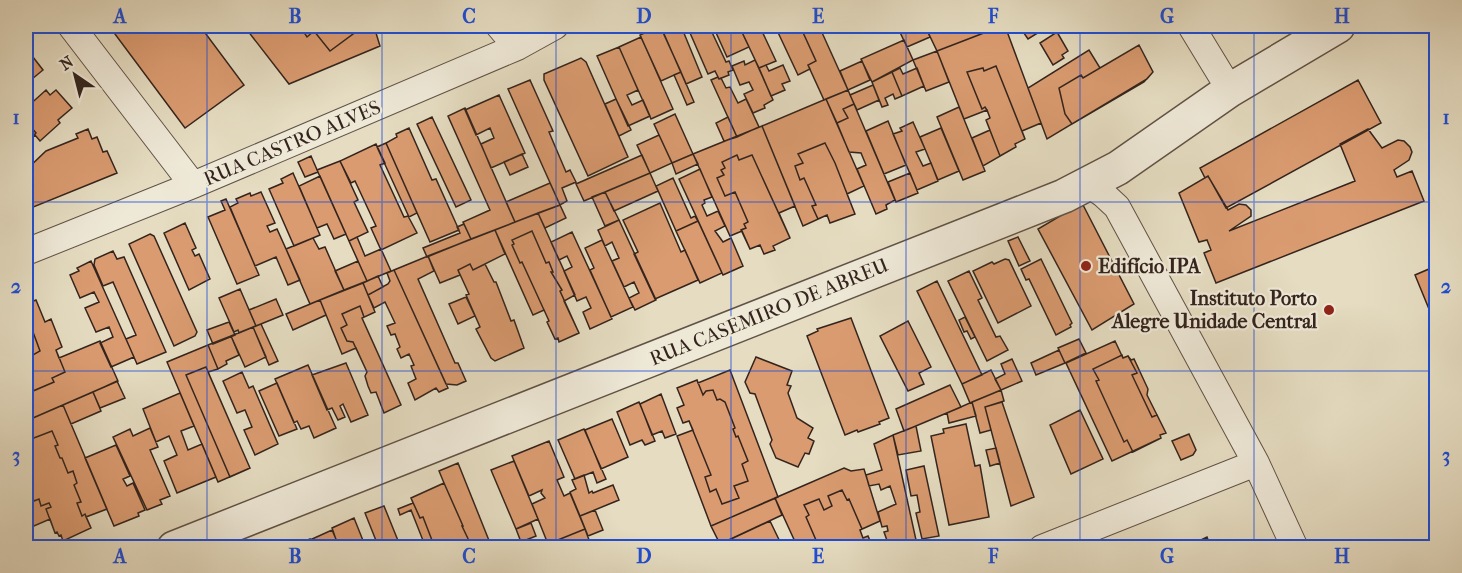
<svg xmlns="http://www.w3.org/2000/svg" width="1462" height="573" font-family="'IM FELL French Canon',serif">
	<style>
		.building { fill: #da9b70; stroke: #34241d; stroke-width: 1.5 }
		.lines { fill: none; stroke-linecap: round; stroke-linejoin: round }
		.minor-casing { stroke: #605246; stroke-width: 28 }
		.tertiary-casing { stroke: #605246; stroke-width: 36 }
		.minor { stroke: #eee8d7; stroke-width: 26 }
		.tertiary { stroke: #eee8d7; stroke-width: 33 }
		.grid { fill: none; stroke: #1d4ed8; stroke-width: 1.5; stroke-opacity: 0.55 }
		.poi-dot { fill: #8f2418; stroke: #eee8d7; stroke-width: 2 }
		.labels { text-anchor: middle; dominant-baseline: central; stroke-width: 4.5; stroke-linejoin: round; paint-order: stroke }
		.street-label { font-size: 20px; fill: #34241d; stroke: #eee8d7 }
		.poi-label { font-size: 20px; font-weight: bold; fill: #34241d; stroke: #eee8d7; text-anchor: start }
		.neatline { fill: none; stroke: #1d4ed8; stroke-width: 2 }
		.grid-label { font-size: 20px; text-anchor: middle; font-weight: bold; fill: #1d4ed8 }
	</style>
	<rect width="100%" height="100%" fill="#e5dcc1"/>
	<filter id="stains"><feTurbulence type="fractalNoise" baseFrequency=".00333" numOctaves="4"/><feColorMatrix values="0 0 0 0 .2 0 0 0 0 .09 0 0 0 0 .02 0 0 0 .5 -.17"/></filter>
	<radialGradient id="worn" r=".72"><stop offset=".6" stop-color="#630" stop-opacity="0"/><stop offset="1" stop-color="#630" stop-opacity=".3"/></radialGradient>
	<path class="building" d="M109 26H200L244 85 185 128Z
		M244 26H386L376 33 380 46 289 84Z
		M304 26H353L357 31 330 51 314 31 307 37 301 28Z
		M660 26 681 72 661 81 640 35Z
		M665 26H681L702 77 686 84 661 27Z
		M687 26H709L726 62 729 61 733 70 728 72 729 75 719 79 715 71 708 74Z
		M713 26H728L730 30 739 26 749 47 727 57Z
		M739 26H762L760 27 776 61 759 68Z
		M775 26H800L816 61 808 65 810 69 798 75Z
		M800 26H819L848 90 824 100 808 65 816 61Z
		M897 26H925L930 37 907 47Z
		M925 26H1002L937 51Z
		M1002 26H1005L1041 123 1022 131 1025 139 1015 144 1016 147 983 166 972 138 990 130 986 120 990 118 987 110 964 119 937 51Z
		M1019 26H1049L1028 39Z
		M1057 32 1068 51 1062 55 1064 58 1053 65 1040 43Z
		M641 37 673 109 651 119 619 47Z
		M904 40 913 60 872 82 861 59Z
		M1139 45 1153 72 1147 79 1047 139 1028 88 1089 50 1100 68Z
		M1139 45 1153 72 1144 82 1072 124 1065 114 1059 88 1081 75 1083 78Z
		M619 47 638 90 627 95 632 105 643 100 650 116 628 126 597 56Z
		M26 48 43 70 26 84Z
		M937 51 949 82 926 91 913 60Z
		M581 58 586 62 628 157 588 176 544 80V74Z
		M755 60 773 100 764 105 765 108 753 113 744 94 753 90 749 82 740 85 732 66 744 61 745 65Z
		M862 61 870 80 848 90 840 71Z
		M766 65 769 71 783 65 790 81 782 84 785 90 771 96 759 68Z
		M996 66 1025 139 1015 144 1016 147 1000 156 986 120 990 118 987 110 985 107 982 109 967 72 983 68 984 71Z
		M900 68 903 74 917 68 924 86 902 96 892 72Z
		M681 72 694 102 687 105 674 75Z
		M892 72 902 96 895 99 893 94 885 98 888 105 882 107 872 82Z
		M718 77 719 79 721 78 726 88 730 87 738 103 746 99 759 127 737 137 711 80Z
		M530 80 553 131 549 132 566 172 570 170 576 182 562 188 567 201 560 205 508 89Z
		M1358 80 1381 123 1226 208 1208 176 1205 178 1200 168Z
		M873 85 879 100 857 110 850 95Z
		M46 90 50 95 56 90 72 108 58 120 60 123 40 141 35 135 26 143V108Z
		M848 90 854 104 843 109 848 118 837 123 826 99Z
		M499 95 525 153 491 168 481 144 494 138 490 128 476 135 465 110Z
		M616 99 631 130 619 136 605 104Z
		M826 99 864 186 847 194 855 214 830 223 827 215 803 226 762 126Z
		M854 104 895 200 886 205 887 209 876 214 857 169 866 165 861 153 849 152 837 123 848 118 843 109Z
		M959 107 985 171 963 180 937 117Z
		M465 108 515 222 471 239 463 222 490 210 448 116Z
		M675 114 693 154 672 163 654 124Z
		M432 117 471 200 456 207 417 124Z
		M728 117 737 137 724 141 716 123Z
		M888 121 906 165 884 174 866 131Z
		M913 122 925 149 916 152 923 166 931 163 938 181 917 190 893 134 902 131 900 128Z
		M762 126 795 206 779 213 790 238 773 246 775 250 764 254 760 245 750 249 742 231 730 236 693 154Z
		M31 127 36 133 26 143V132Z
		M409 128 432 180 436 179 459 230 430 242 386 143 397 137 396 134Z
		M941 128 959 171 938 180 920 137Z
		M88 129 92 139 97 137 103 152 107 151 117 173 26 210V170L46 151 78 138 76 134Z
		M1368 129 1382 148 1398 140 1404 141 1410 147 1412 152 1409 160 1394 170 1397 177 1412 171 1424 201 1216 283 1204 253 1211 250 1207 240 1199 242 1179 193 1208 176 1228 210 1239 204 1246 205 1251 210V216L1229 231 1355 181 1340 144Z
		M659 135 672 163 650 173 637 145Z
		M386 143 417 213 409 217 377 147Z
		M825 143 835 163 855 214 830 223 827 215 818 219 812 206 816 205 804 178 800 180 795 166 803 163 798 154Z
		M376 144 385 163 380 165 404 217 408 216 417 233 381 250 371 228 376 226 355 181 351 183 340 161Z
		M522 154 528 167 510 175 504 162Z
		M693 154 698 164 676 174 672 163Z
		M642 155 650 173 584 201 576 184Z
		M737 155 739 160 752 155 790 238 773 246 775 250 764 254 760 245 750 249 741 230 746 228 744 224 748 222 735 192 725 196 717 178 724 175 721 170 725 168 722 162Z
		M311 156 318 172 305 177 298 162Z
		M340 161 358 200 354 202 368 232 349 241 317 170Z
		M700 169 712 197 704 200 705 203 702 205 707 216 718 211 725 226 715 231 723 242 731 238 743 266 723 275 679 179Z
		M293 173 320 235 294 246 269 189 283 183 281 179Z
		M650 173 658 191 614 211 605 192Z
		M910 173 918 193 896 202 888 182Z
		M320 176 346 234 334 239 327 224 317 228 299 186Z
		M673 178 691 218 695 216 698 221 676 231 656 186Z
		M550 183 560 205 515 222 506 202Z
		M261 192 275 223 267 226 270 232 277 229 300 280 288 285 276 257 255 266 230 207 238 203 236 199 250 193 251 196Z
		M605 192 619 220 605 226 592 197Z
		M226 199 259 275 237 284 208 217 225 210 221 201Z
		M660 203 681 252 685 250 698 280 655 299 634 254 638 252 623 220Z
		M1082 203 1134 304 1092 330 1038 229Z
		M560 205 566 218 545 228 538 213Z
		M538 213 575 295 564 301 579 333 559 342 558 338 555 339 547 322 549 321 544 310 533 315 495 230Z
		M619 220 656 300 635 310 629 298 639 293 634 282 624 287 612 261 619 258 612 242 605 246 598 230Z
		M698 221 722 273 700 283 676 231Z
		M185 223 196 248 192 250 195 256 199 254 210 279 189 290 164 233Z
		M464 224 471 239 427 257 423 248 460 233 457 227Z
		M495 230 505 254 473 270 470 264 458 270 460 275 440 283 428 256Z
		M532 231 546 263 549 262 553 272H551L562 290 560 291 579 333 559 342 558 338 555 339 547 322 549 321 544 310 522 262 520 263 512 245 514 244 512 240Z
		M572 232 612 319 590 329 583 312 591 308 586 297 577 301 564 271 572 267 567 256 559 260 551 242Z
		M150 234 154 236 197 332 195 336 174 346 129 244Z
		M357 237 365 256 381 249 391 271 367 281 349 241Z
		M1018 237 1030 261 1019 266 1008 241Z
		M313 238 319 249 325 247 344 290 310 304 286 249Z
		M602 240 633 307 611 317 590 270 594 268 585 248Z
		M113 251 117 259 124 257 166 352 137 364 126 339 136 335 113 282 103 286 94 265 95 259Z
		M428 256 434 271 418 279 455 363H458L466 381 457 385 446 384 394 270Z
		M1005 259 1009 260 1031 306 998 323 973 271 992 262 994 264Z
		M1041 259 1072 323 1070 325 1071 327 1056 335 1029 279 1026 280 1021 269Z
		M91 261 134 357 111 367 100 343 113 337 109 327 96 332 85 308 99 302 94 292 80 298 70 275 79 271 77 268Z
		M358 261 367 281 344 290 335 271Z
		M470 264 473 270 485 264 494 282H496L511 321 514 320 524 348 495 361 491 358 476 329 480 327 466 295 469 294 458 270Z
		M1436 266V313L1434 307 1429 309 1415 275Z
		M394 270 448 388 439 392 436 388 415 400 408 383 416 379 411 366 414 365 409 354 401 358 397 349 400 347 395 334 391 335 387 326 395 323 385 302 374 308 368 295 388 284 390 281 387 273Z
		M969 271 982 298 978 300 996 337 1000 336 1008 350 987 361 948 281Z
		M378 276 383 287 368 295 363 283Z
		M937 281 982 375 962 384 917 291Z
		M363 283 375 312 362 318 401 405 384 413 376 392 371 393 368 386 365 376 367 372 356 348 342 354 320 300Z
		M240 289 256 326 239 333 238 330 234 332 219 298Z
		M466 297 475 316 458 324 449 304Z
		M276 299 283 315 256 326 249 310Z
		M36 300 45 322 51 319 62 347 56 350 65 372 52 378 54 382 26 394V351L30 349 33 355 40 351 33 332 26 335V304Z
		M36 300 45 322 51 319 62 347 56 350 59 358 100 341 118 381 26 421V304Z
		M320 300 326 315 293 330 286 314Z
		M360 306 364 317 362 318 401 405 384 413 376 392 371 393 368 386 365 376 367 372 353 342 347 341 341 328 347 325 342 314Z
		M965 317 975 337 971 339 967 331 964 332 959 320Z
		M851 318 889 418 879 422 880 424 858 432 857 430 845 435 807 336 818 331 817 329Z
		M908 321 931 367 919 373 924 384 908 391 880 336Z
		M229 322 235 335 213 344 207 330Z
		M261 324 278 361 269 365 253 327Z
		M253 327 266 357 245 367 231 336Z
		M231 336 239 355 226 361 227 364 218 369 208 345Z
		M1079 339 1086 353 1065 363 1058 348Z
		M1115 341 1123 358 1128 356 1131 360 1134 359 1148 389 1147 395 1166 433 1160 435 1161 438 1112 461 1066 363Z
		M208 345 218 369 208 372 250 468 218 482 167 362Z
		M1436 348V365L1430 350Z
		M1059 350 1065 363 1036 375 1031 363Z
		M1122 355 1123 358 1128 356 1137 373 1132 375 1152 417 1157 415 1166 433 1160 435 1161 438 1133 452 1127 440 1124 442 1096 381 1099 380 1093 369Z
		M756 357 792 371 787 385 791 386 788 393 797 418 813 428 808 438 814 441 809 454 805 453 798 467 776 458 770 444 772 440 755 394 750 393 745 382Z
		M1012 359 1022 381 1001 390 995 379 1005 374 1001 364Z
		M346 363 368 415 351 422 343 404 340 406 345 417 338 420 332 408 327 410 312 375Z
		M308 365 336 428 314 438 309 426 301 429 297 421 294 423 275 379Z
		M206 367 250 468 230 477 186 375Z
		M730 370 778 497 711 526 677 436 693 430 689 421 683 423 677 408 684 405 677 388 697 380 698 383Z
		M991 370 1001 390 970 403 962 384Z
		M242 372 249 388 253 386 278 444 255 455 244 430 252 427 245 410 237 413 223 381Z
		M697 380 703 395 706 391 713 390 717 400 720 399 725 402 735 428 733 429 736 437 738 436 748 461 742 464 748 481 734 486 739 498 722 504 716 489 710 492 705 477 711 475 689 421 683 423 677 408 684 405 677 388Z
		M117 381 125 398 100 408 93 392Z
		M277 383 297 429 279 436 259 391Z
		M950 385 961 407 904 431 896 409Z
		M1001 390 1004 401 985 407 991 430 980 433 972 402Z
		M93 392 101 411 71 424 63 405Z
		M180 393 194 426 181 431 188 450 202 444 216 477 177 493 164 461 177 455 169 436 156 442 143 409Z
		M661 394 676 434 665 438 662 431 652 435 640 404Z
		M639 402 655 441 645 445 642 440 630 445 617 412Z
		M972 402 976 416 949 423 947 413Z
		M1002 402 1034 497 1011 506 985 407Z
		M63 405 107 509 86 517 91 528 63 541 61 535 59 536 57 532 55 533 50 519 27 529 26 524V421Z
		M1080 410 1103 459 1071 474 1050 425Z
		M612 419 628 457 601 469 585 430Z
		M966 424 975 466 980 465 989 517 949 525 931 436 944 433 943 429Z
		M916 426 921 451 898 455 893 435Z
		M150 428 158 447 150 450 170 496 160 500 162 504 147 510 113 437 130 429 133 436Z
		M584 429 606 479 597 483 593 472 575 479 558 440Z
		M52 431 58 445 55 446 60 458H62L68 473 73 471 77 483 74 485 81 502 77 503 82 516 85 514 91 528 63 541 61 535 59 536 57 532 55 533 46 509 51 507 49 503 41 506 39 499 34 501 29 489 33 487 27 472 30 470 26 460V453L28 452 26 441Z
		M1189 434 1196 450 1193 455 1181 460 1172 441Z
		M893 435 916 540 889 546 884 532 888 531 887 526 882 527 878 512 896 504 890 486 881 490 879 484 869 486 866 475 882 470 874 444Z
		M549 441 564 477 557 480 564 496 570 493 585 529 548 544 532 504 545 498 541 493 542 490 529 496 512 456Z
		M116 445 130 476 123 479 127 486 133 483 145 510 138 513 139 516 114 526 85 458Z
		M996 448 1000 463 990 466 986 450Z
		M514 461 538 519 516 529 491 470Z
		M458 463 492 548H413L424 543 411 510 400 515 398 509 413 503 411 498 444 483 439 471Z
		M924 466 939 536 922 539 916 513 920 512 917 495 911 496 906 470Z
		M844 468 851 471 864 469 880 521 860 530 863 538 868 536 873 548H812L809 540 797 546 775 498Z
		M584 475 589 493 592 491 593 493 613 485 619 500 580 516 570 492 576 489 572 480Z
		M444 483 463 526H462L471 545 470 548H435L423 517 420 518 411 498Z
		M842 490 847 500 849 499 862 529 860 530 863 538 868 536 873 548 819 547 806 517 809 515 804 505 819 499 824 510 832 506 828 496Z
		M775 498 782 515 720 544 711 526Z
		M384 506 401 548H379L365 513Z
		M595 510 603 530 588 536 580 516Z
		M354 518 366 548H339L332 528Z
		M770 521 783 548H734L731 539Z
		M531 523 536 536 521 542 516 529Z
		M26 524 27 529 35 548H26Z
		M585 529 592 548H550L548 544Z
		M332 530 339 546 313 548 310 540Z
		M1207 537 1211 548H1184Z
		M310 539 313 548H287Z"/>
	<g class="lines">
		<g class="minor-casing">
			<path id="minor" d="M71 26 193 185
				M499 26 517 47
				M1191 26 1230 90
				M1088 184 1103 194 1117 207 1256 463 1295 548
				M26 252 193 185 517 47 555 26
				M1042 548 1256 463"/>
		</g>
		<g class="tertiary-casing">
			<path id="tertiary" d="M174 548 1064 196 1118 168 1230 90 1338 26"/>
		</g>
		<use href="#minor" class="minor"/>
		<use href="#tertiary" class="tertiary"/>
	</g>
	<path class="grid" d="M207 26V548M382 26V548M556 26V548M731 26V548M906 26V548M1080 26V548M1254 26V548M26 202H1436M26 371H1436"/>
	<g class="poi-dot">
		<circle cx="1086" cy="266" r="6"/>
		<circle cx="1329" cy="310" r="6"/>
	</g>
	<g class="labels">
		<g class="street-label">
			<text transform="translate(292 143) rotate(-23)">RUA CASTRO ALVES</text>
			<text transform="translate(769 312) rotate(-22)">RUA CASEMIRO DE ABREU</text>
		</g>
		<g class="poi-label">
			<text x="1098" y="266">Edifício IPA</text>
			<text x="1317" y="298" text-anchor="end">Instituto Porto<tspan x="1317" dy="23">Alegre Unidade Central</tspan></text>
		</g>
	</g>
	<rect width="1462" height="573" fill="none" stroke="#e5dcc1" stroke-width="66"/>
	<g transform="translate(75 75) rotate(325)" stroke="#eee8d7" stroke-width="4.5" paint-order="stroke">
	<path d="M0-4.5L10 22L0 15L-10 22Z" fill="#34241d"/>
	<text y="-9" font-size="16" font-weight="bold" text-anchor="middle" fill="#34241d">N</text>
	</g>
	<rect x="33" y="33" width="1396" height="507" class="neatline"/>
	<g class="grid-label">
		<text x="120" y="23">A</text>
		<text x="295" y="23">B</text>
		<text x="469" y="23">C</text>
		<text x="644" y="23">D</text>
		<text x="818" y="23">E</text>
		<text x="993" y="23">F</text>
		<text x="1167" y="23">G</text>
		<text x="1342" y="23">H</text>
		<text x="16" y="124">1</text>
		<text x="1446" y="124">1</text>
		<text x="16" y="293">2</text>
		<text x="1446" y="293">2</text>
		<text x="16" y="462">3</text>
		<text x="1446" y="462">3</text>
		<text x="120" y="563">A</text>
		<text x="295" y="563">B</text>
		<text x="469" y="563">C</text>
		<text x="644" y="563">D</text>
		<text x="818" y="563">E</text>
		<text x="993" y="563">F</text>
		<text x="1167" y="563">G</text>
		<text x="1342" y="563">H</text>
	</g>
	<rect width="100%" height="100%" filter="url(#stains)"/>
	<rect width="100%" height="100%" fill="url(#worn)"/>
</svg>
